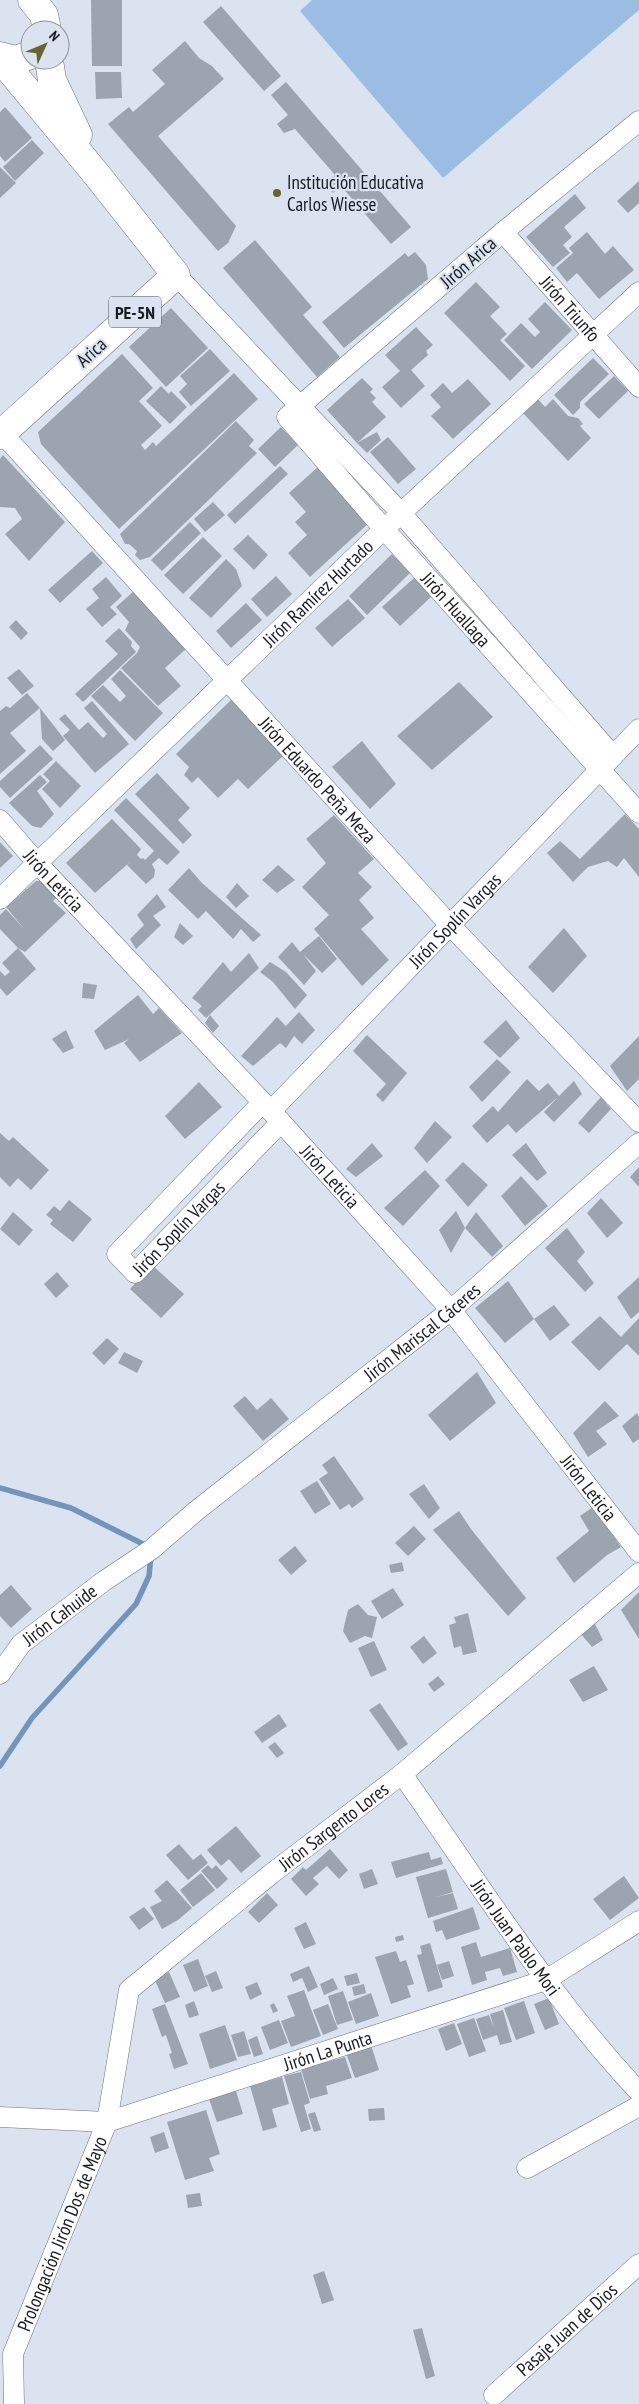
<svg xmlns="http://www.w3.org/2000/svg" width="639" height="2404" font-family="'PT Sans Narrow',sans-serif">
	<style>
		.green { fill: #9cbde3 }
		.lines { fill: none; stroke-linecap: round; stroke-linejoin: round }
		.stream { stroke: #7495bb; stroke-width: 5.5 }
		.building { fill: #9ba4af }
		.street-casing { stroke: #6a737d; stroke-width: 21 }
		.highway-casing { stroke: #6a737d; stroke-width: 29 }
		.street { stroke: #fff; stroke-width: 20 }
		.highway { stroke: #fff; stroke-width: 28 }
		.poi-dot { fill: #6a6330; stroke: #dae3ef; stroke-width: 2 }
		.labels { text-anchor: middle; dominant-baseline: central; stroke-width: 4.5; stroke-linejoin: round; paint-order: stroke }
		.shield { fill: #dae3ef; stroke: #52585e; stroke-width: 1 }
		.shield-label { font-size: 18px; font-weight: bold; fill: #181c20 }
		.poi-label { font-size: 19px; fill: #181c20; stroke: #dae3ef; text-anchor: start }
		.street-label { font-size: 19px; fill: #181c20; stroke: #dae3ef }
	</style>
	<rect width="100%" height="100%" fill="#dae3ef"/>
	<path class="green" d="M312 0H639V10L443 178 300 11Z"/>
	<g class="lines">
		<path class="stream" d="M0 1488 71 1508 149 1547
			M0 1766 32 1718 136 1604 149 1576 151 1556"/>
	</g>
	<path class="building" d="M91 0H122V66H92Z
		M221 6 281 76 264 91 203 22Z
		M185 41 199 58 212 66 224 79 158 136 236 226 228 243 218 251 108 124 129 107 133 112 165 84 152 70Z
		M95 72H121L122 98 96 99Z
		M286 82 411 227 391 244 341 186 333 193 325 184 335 175 295 129 284 133 277 124 288 115 271 95Z
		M5 107 32 138 5 162 0 156V112Z
		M32 140 44 153 15 181 3 167Z
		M0 167 16 183 0 198Z
		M639 181V203L628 213 617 201Z
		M575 194 586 208 564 227 572 237 563 245 570 253 553 267 526 237Z
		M587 232 605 254 613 246 634 270 599 299 577 273 567 282 556 268 573 253 569 248Z
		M255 240 312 307 303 315 340 357 317 377 223 268Z
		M415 252 426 265 428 279 344 348 322 322 405 253 408 257Z
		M476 282 500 307 490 316 507 334 500 340 525 366 510 381 444 313Z
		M545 302 572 330 532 369 504 340 521 323 535 337 540 332 528 319Z
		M171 308 208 348 166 387 129 347Z
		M416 327 433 345 426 351 428 355 411 370 425 386 401 408 382 387 400 371 385 355Z
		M210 349 230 371 191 406 179 392 187 384 180 376Z
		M122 354 153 388 139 401 162 426 141 445 145 450 153 442 156 446 234 373 258 399 119 529 41 444 38 432Z
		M593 358 609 374 580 402V408L573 415 554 395Z
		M614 376 628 391 599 419 584 404Z
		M362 378 373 389 370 392 376 398 372 402 386 417 357 443 327 410Z
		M468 379 491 404 453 439 431 416 441 407 430 395 443 383 452 393Z
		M161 386 169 394 171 391 187 407 170 424 146 401Z
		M536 397 545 407 553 399 568 416 578 418 583 424 580 426 591 438 568 461 521 411Z
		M236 421 254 440 249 446 257 453 150 557 140 560 135 555 137 551 129 544H125L120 534Z
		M281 427 298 445 275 467 258 449Z
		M377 432 381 440 367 453 357 443Z
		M388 437 416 469 398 484 370 452Z
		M3 455 65 522 29 561 5 534 22 519 15 508 0 507V459Z
		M280 466 288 474 235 524 227 515Z
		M319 466 370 522 310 577 288 553 307 535 295 522 306 512 289 493Z
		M213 502 225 515 205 532 194 519Z
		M190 522 201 533 162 571 151 560Z
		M248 535 268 555 254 570 233 549Z
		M203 537 222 556 183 594 164 575Z
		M92 551 103 563 60 603 48 590Z
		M392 554 410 573 367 615 349 596Z
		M226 559 236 569 242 586 211 618 189 598Z
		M276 576 292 594 267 617 251 599Z
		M106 577 122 596 110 607 117 614 102 627 86 609 99 598 92 589Z
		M414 578 432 596 400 626 382 607Z
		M135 590 187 648 165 668 181 686 158 706 121 668 137 653 140 647 125 630 129 622 116 607Z
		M348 599 365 618 332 647 315 628Z
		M246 603 262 620 231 648 216 631Z
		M16 620 28 633 21 640 9 627Z
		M119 628 132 642 131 646 136 652 83 702 75 694 118 654 105 641Z
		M19 669 34 686 22 695 7 678Z
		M120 670 163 713 135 741 91 696 103 685 120 702 126 696 111 679Z
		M459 682 493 717 432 770 397 736Z
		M27 693 40 708 10 733 26 751 0 774V711L6 706 10 708Z
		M232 699 285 754 248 789 238 779 218 798 198 777 192 783 184 775 189 767 176 754Z
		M92 701 129 744 95 773 63 736 70 730 59 719 65 714 79 730 88 722 103 738 107 734 84 708Z
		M40 708 65 740 53 751 42 739Z
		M362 741 396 784 370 809 332 767Z
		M40 745 53 759 10 798 0 787V781Z
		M56 761 81 786 60 808 42 789 50 781 43 774Z
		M157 773 190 808 178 820 192 835 183 844 135 794Z
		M40 775 47 782 37 791 54 814 41 828 32 826 9 803Z
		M126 798 180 852 167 865 159 858 152 864 155 870 154 877 146 884 127 865 131 861 95 893 66 863 112 819 141 849 137 855 141 859 143 858 145 860 154 851 114 810Z
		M625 814 639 829V877L624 858 617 867 608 861 588 867 573 882 547 853 560 841 580 859Z
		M334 815 374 859 358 873 372 887 359 900 374 918 361 929 389 960 362 986 314 929 329 915 302 887 326 863 306 839Z
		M0 842 13 856 0 868Z
		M278 865 295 880 277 893 262 880Z
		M189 868 202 883 261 935 253 942 241 929 233 939 206 911 198 919 168 890Z
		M36 881H41L61 894 53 901 66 913 25 952 18 948 0 929V915L6 909 25 930 6 907Z
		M237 883 249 896 236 908 226 897Z
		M157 894 166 907 153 916 161 925 136 949 130 939 144 925 137 915Z
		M180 923 193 936 183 945 174 937Z
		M564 928 587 956 553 993 528 967Z
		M319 936 337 959 322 973 303 954 316 971 304 985 278 957 292 942 300 952Z
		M18 948 36 969 7 996 0 988V971L5 976 10 972 2 963Z
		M249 953 259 968 206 1018 198 1010 202 1006 192 998 223 962 231 972Z
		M270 962 286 972 307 995 295 1009 273 982 260 972Z
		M83 983 97 985 94 999 82 998Z
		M138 995 153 1014 159 1008 182 1033 140 1062 124 1043 129 1039 105 1050 94 1031Z
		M299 1012 315 1030 302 1044 294 1036 286 1048 280 1043 253 1066 241 1056 277 1017 286 1026Z
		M210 1015 219 1026 213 1033 205 1023Z
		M506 1020 520 1038 500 1058 483 1042Z
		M66 1030 74 1048 63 1053 52 1039Z
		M367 1035 407 1073 383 1102 376 1095 386 1084 353 1051Z
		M639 1036V1079L627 1091 610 1066Z
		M497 1059 511 1072 482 1102 469 1087Z
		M527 1079 539 1091 548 1083 559 1096 574 1081 582 1094 554 1122 544 1112 558 1097 516 1133 508 1124 487 1143 472 1126 493 1106 498 1112Z
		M199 1082 222 1107 185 1139 165 1116Z
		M601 1097 611 1109 589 1133 578 1123Z
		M435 1121 452 1137 427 1163 414 1148Z
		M0 1133 9 1141 13 1137 49 1170 31 1190 18 1178 10 1187 0 1177Z
		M372 1143 383 1156 356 1177 346 1169Z
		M526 1143 547 1173 537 1181 512 1155Z
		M463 1162 488 1185 468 1207 445 1180Z
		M639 1167V1187L630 1177Z
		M425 1170 440 1186 403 1226 384 1208Z
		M521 1176 548 1206 525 1226 501 1196Z
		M601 1198 623 1223 607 1238 587 1213Z
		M69 1200 92 1219 73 1242 50 1224 53 1220 46 1215 54 1206 60 1211Z
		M456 1211 465 1228 451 1253 439 1230Z
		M13 1212 33 1230 19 1246 0 1229Z
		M476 1212 503 1246 492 1257 465 1228Z
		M567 1228 585 1252 577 1261 594 1283 585 1292 545 1248Z
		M152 1265 184 1294 161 1318 130 1289Z
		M57 1272 69 1286 56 1298 44 1284Z
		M639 1277V1312L631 1319 617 1297Z
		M508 1281 534 1319 505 1343 475 1308Z
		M554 1305 570 1325 550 1341 534 1319Z
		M600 1316 621 1337 639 1318V1356L627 1344 599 1371 571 1342Z
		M107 1338 119 1349 104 1365 92 1353Z
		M124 1352 143 1361 137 1373 118 1363Z
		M477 1372 496 1403 450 1441 428 1415Z
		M245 1396 257 1410 271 1398 289 1419 263 1441 233 1406Z
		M605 1401 619 1416 596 1431 607 1444 588 1457 573 1433Z
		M637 1413 639 1417V1439L633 1443 622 1426Z
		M334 1456 364 1499 352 1508 349 1504 340 1510 319 1479 328 1473 322 1465Z
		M317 1481 331 1504 315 1514 300 1491Z
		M424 1484 440 1508 429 1519 409 1494Z
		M593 1507 621 1547 607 1555 574 1583 556 1558 589 1531 580 1516Z
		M459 1511 471 1529 526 1598 508 1616 433 1530Z
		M414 1526 426 1539 408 1556 395 1543Z
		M295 1546 307 1561 291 1575 278 1560Z
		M402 1562 404 1571 391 1573 389 1565Z
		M11 1585 32 1609 11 1628 0 1616V1595Z
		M393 1588 404 1605 382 1619 371 1601Z
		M639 1592V1639L621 1610Z
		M358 1604 368 1615 377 1617 372 1638 365 1636 350 1643 343 1631 348 1610Z
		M468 1613 477 1652 463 1655 461 1646 454 1648 449 1625 456 1623 454 1617Z
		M595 1624 603 1640 592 1647 580 1633Z
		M424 1636 437 1653 423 1664 410 1647Z
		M374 1641 387 1670 371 1677 358 1648Z
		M594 1666 608 1690 583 1702 569 1680Z
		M438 1676 445 1684 434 1692 428 1684Z
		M380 1703 408 1744 398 1751 369 1710Z
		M279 1714 287 1726 262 1743 254 1732Z
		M275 1742 284 1753 277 1758 268 1747Z
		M236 1826 261 1856 241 1873 229 1859 221 1866 207 1850Z
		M179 1844 193 1860 201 1854 208 1863 188 1880 166 1855Z
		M330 1849 348 1870 339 1879 327 1866 313 1878 319 1884 306 1896 291 1879 303 1867 306 1870Z
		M429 1852 431 1860 441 1857 443 1864 396 1878 391 1862Z
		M208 1865 212 1869 216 1865 228 1879 217 1889 201 1871Z
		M372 1869 378 1884 364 1889 359 1874Z
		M446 1869 453 1892 436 1897 453 1893 458 1909 428 1918 416 1877Z
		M201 1873 215 1890 193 1907 180 1890Z
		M624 1876 639 1898 610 1920 593 1899Z
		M167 1880 192 1908 178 1920 162 1929 150 1907 162 1901 154 1891Z
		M267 1893 278 1905 259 1923 248 1912Z
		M144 1907 154 1919 139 1930 129 1917Z
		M473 1907 480 1929 446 1940 442 1930 436 1932 433 1921Z
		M306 1922 316 1944 304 1949 294 1928Z
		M403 1935 404 1940 396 1942 395 1937Z
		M476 1942 481 1957 510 1948 517 1972 503 1976 500 1968 485 1972 487 1980 472 1985 461 1947Z
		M430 1943 443 1987 428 1992 417 1955 422 1954 420 1946Z
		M396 1951 400 1962 406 1960 414 1984 407 1986 411 1997 391 2004 375 1957Z
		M198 1959 208 1986 194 1992 183 1965Z
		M449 1961 454 1976 442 1980 437 1965Z
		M309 1966 318 1987 308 1992 302 1978 293 1982 290 1974Z
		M216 1971 223 1988 212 1992 205 1976Z
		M169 1972 180 1997 165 2003 154 1978Z
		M357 1973 360 1983 347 1986 344 1976Z
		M333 1978 338 1989 324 1995 320 1984Z
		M257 1982 262 1994 250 2000 245 1987Z
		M364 1984 366 1993 354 1996 352 1987Z
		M304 1990 321 2036 291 2047 281 2021 295 2016 287 1996Z
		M343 1991 353 2020 337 2025 328 1996Z
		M371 1993 379 2016 356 2024 348 2002Z
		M549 1998 559 2024 545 2030 534 2004Z
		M194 2001 199 2015 189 2018 185 2005Z
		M524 2001 535 2033 516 2040 504 2008Z
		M274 2003 278 2011 273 2013 270 2005Z
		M165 2004 188 2064 174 2069 169 2054 172 2053 166 2035 162 2037 152 2009Z
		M328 2004 338 2029 323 2035 313 2010Z
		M503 2010 512 2042 500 2045 497 2035 483 2040 476 2019 489 2015 494 2028 490 2014Z
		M474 2018 486 2051 469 2057 457 2024Z
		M279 2020 288 2043 270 2050 261 2027Z
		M454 2023 462 2044 446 2051 438 2029Z
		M225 2025 237 2060 210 2069 199 2034Z
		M244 2031 251 2054 238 2057 231 2035Z
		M257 2036 263 2054 254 2057 248 2040Z
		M371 2045 379 2070 355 2078 346 2053Z
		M345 2057 352 2078 326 2086 328 2094 310 2099 301 2069Z
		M301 2072 310 2103 304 2105 311 2129 301 2132 284 2076Z
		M282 2077 289 2104 272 2109 277 2127 263 2131 250 2086Z
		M236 2091 243 2114 217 2122 209 2099Z
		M384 2108 385 2120 369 2121 368 2109Z
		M206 2110 220 2154 209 2158 214 2171 185 2180 167 2122Z
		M315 2112 321 2130 314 2132 308 2114Z
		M164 2132 169 2148 155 2153 150 2137Z
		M200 2193 202 2206 188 2208 186 2195Z
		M324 2271 334 2300 322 2304 313 2275Z
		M422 2328 435 2376 426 2379 413 2330Z"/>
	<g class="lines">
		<g class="street-casing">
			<g id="street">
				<path id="s1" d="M639 121 503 232 287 417 384 529 639 813"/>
				<path id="s2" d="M503 232 639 387"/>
				<path d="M176 275 401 513 613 756"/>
				<path id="s3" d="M2 433 449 924 639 1122"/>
				<path id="s4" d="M0 820 38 864 271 1111 451 1310 639 1552"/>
				<path id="s5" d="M0 899 384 529 639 292"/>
				<path id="s6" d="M262 1103 117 1254 135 1273 281 1122"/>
				<path id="s7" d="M271 1111 639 729"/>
				<path id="s8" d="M0 1674 21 1644 104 1581 152 1549 196 1511 451 1310 639 1143"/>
				<path id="s9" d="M402 1774C478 1882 549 1996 639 2092"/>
				<path id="s10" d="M0 2117 107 2122 546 1980 639 1921"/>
				<path d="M527 2168 639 2106"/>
				<path id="s11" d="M494 2395 639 2264"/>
				<path id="s12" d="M14 2404 13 2354 107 2122 129 1990 271 1874 402 1774 639 1573"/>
			</g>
		</g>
		<g class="highway-casing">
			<path id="highway" d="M32 0 44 15 47 30
				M0 56 16 60 30 55
				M0 58 97 175 176 275 0 435
				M49 60 52 80 78 135"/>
		</g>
		<use href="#street" class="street"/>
		<use href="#highway" class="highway"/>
	</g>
	<circle class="poi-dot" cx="277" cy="193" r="5"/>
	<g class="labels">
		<rect class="shield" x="109" y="296.5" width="52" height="31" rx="4"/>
		<g class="shield-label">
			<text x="135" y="312">PE-5N</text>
		</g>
		<g class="poi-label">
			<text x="287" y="182">Institución Educativa<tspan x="287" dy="22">Carlos Wiesse</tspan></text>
		</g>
		<g class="street-label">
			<text transform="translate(468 262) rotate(-41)">Jirón Arica</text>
			<text stroke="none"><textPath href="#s2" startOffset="102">Jirón Triunfo</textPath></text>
			<text transform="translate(91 352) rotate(-42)">Arica</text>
			<text stroke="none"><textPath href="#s5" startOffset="441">Jirón Ramírez Hurtado</textPath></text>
			<text stroke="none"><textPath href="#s1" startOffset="716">Jirón Huallaga</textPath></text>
			<text stroke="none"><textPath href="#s3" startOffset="469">Jirón Eduardo Peña Meza</textPath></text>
			<text stroke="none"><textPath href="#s4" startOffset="81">Jirón Leticia</textPath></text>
			<text stroke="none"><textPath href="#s7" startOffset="265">Jirón Soplín Vargas</textPath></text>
			<text stroke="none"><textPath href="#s4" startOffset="486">Jirón Leticia</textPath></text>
			<text stroke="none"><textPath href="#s6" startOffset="298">Jirón Soplín Vargas</textPath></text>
			<text stroke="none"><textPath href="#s8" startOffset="545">Jirón Mariscal Cáceres</textPath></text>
			<text stroke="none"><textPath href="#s4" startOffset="891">Jirón Leticia</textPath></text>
			<text stroke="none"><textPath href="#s8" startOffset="85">Jirón Cahuide</textPath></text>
			<text stroke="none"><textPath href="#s12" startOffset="696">Jirón Sargento Lores</textPath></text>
			<text stroke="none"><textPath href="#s9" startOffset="199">Jirón Juan Pablo Mori</textPath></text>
			<text stroke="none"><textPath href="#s10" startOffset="339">Jirón La Punta</textPath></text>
			<text stroke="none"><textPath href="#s12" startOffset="180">Prolongación Jirón Dos de Mayo</textPath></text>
			<text stroke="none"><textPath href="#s11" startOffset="98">Pasaje Juan de Dios</textPath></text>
		</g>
	</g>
	<g transform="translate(45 45) rotate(46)"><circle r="24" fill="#dae3ef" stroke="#8c939c"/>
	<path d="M0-4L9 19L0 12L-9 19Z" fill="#6a6330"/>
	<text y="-8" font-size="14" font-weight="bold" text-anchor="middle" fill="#181c20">N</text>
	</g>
</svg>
